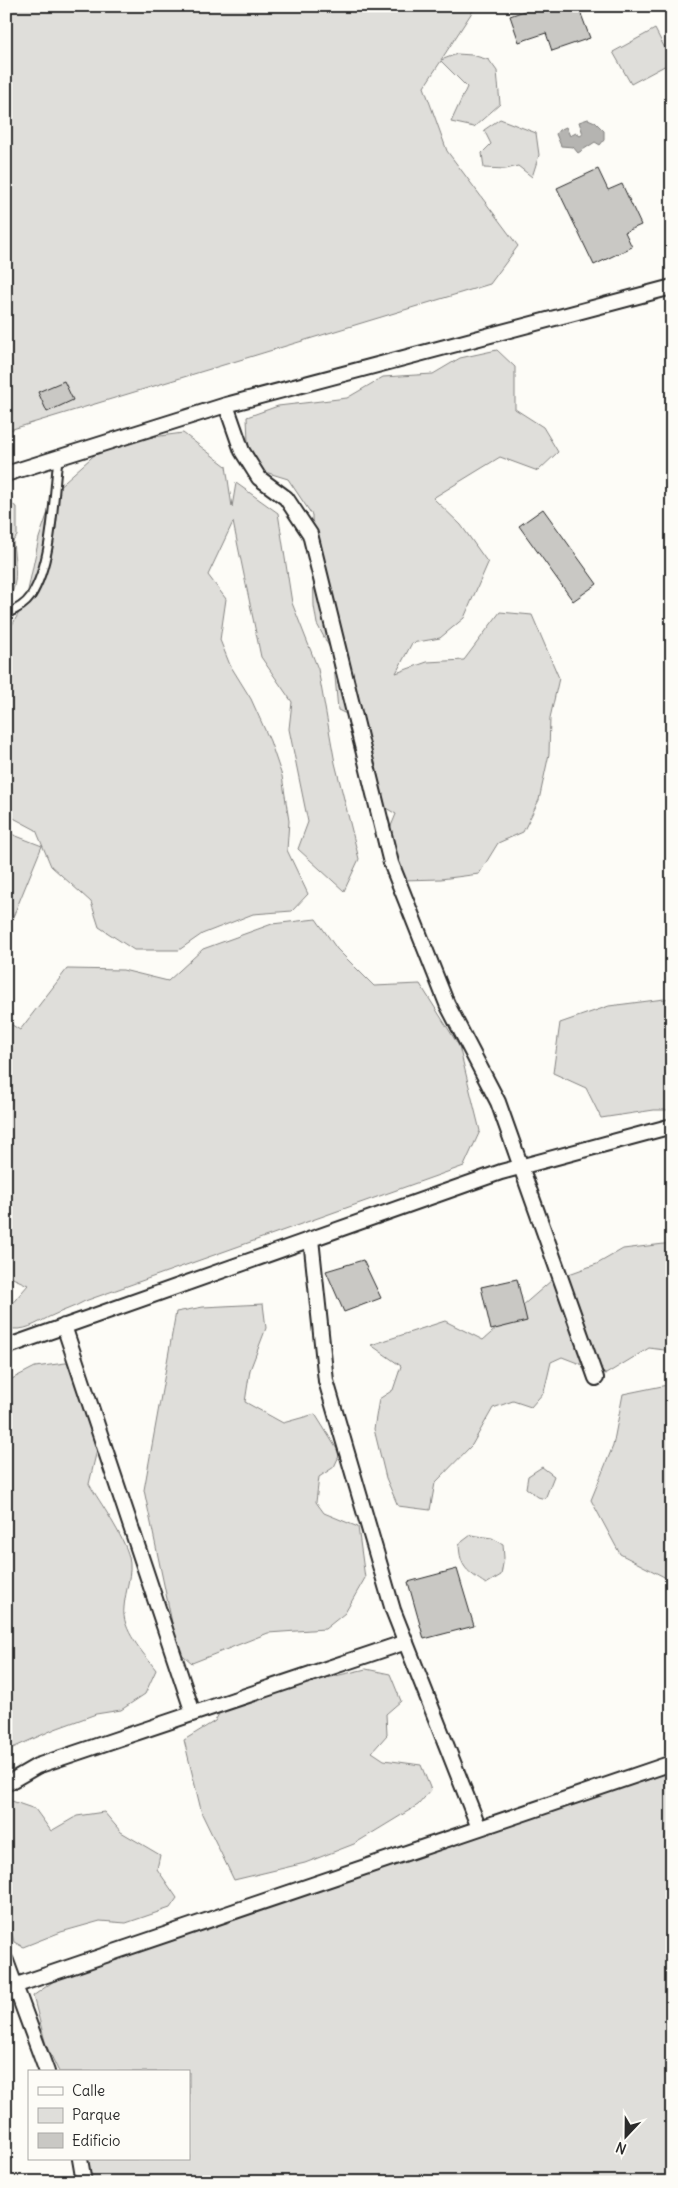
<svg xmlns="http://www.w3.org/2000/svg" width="678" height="2188" font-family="Delius,sans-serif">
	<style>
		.green { fill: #dfdeda; stroke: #858482 }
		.water { fill: #b5b4b1; stroke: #7e7d7b }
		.building { fill: #c9c8c4; stroke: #2b2b2b }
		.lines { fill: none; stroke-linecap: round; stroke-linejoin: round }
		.lane-casing { stroke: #2b2b2b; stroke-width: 11 }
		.street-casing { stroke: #2b2b2b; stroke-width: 18 }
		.lane { stroke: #fdfcf7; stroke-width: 7 }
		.street { stroke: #fdfcf7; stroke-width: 14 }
	</style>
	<rect width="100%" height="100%" fill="#fdfcf7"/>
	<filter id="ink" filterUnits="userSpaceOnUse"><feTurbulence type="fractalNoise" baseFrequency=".02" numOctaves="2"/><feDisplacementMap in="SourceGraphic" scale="10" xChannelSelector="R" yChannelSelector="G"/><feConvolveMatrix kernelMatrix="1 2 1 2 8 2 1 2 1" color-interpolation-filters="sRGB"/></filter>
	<g filter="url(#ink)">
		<path class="green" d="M6 6H476L441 60 457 54 472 55 489 60 497 71 500 104 474 127 451 122 467 87 441 61 424 87 447 151 518 246 490 284 6 431Z
			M655 29 672 62 631 84 613 52Z
			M500 119 536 133 539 155 532 177 518 166 506 169 484 168 482 153 491 144 484 130Z
			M497 350 515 367V409L543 427 558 452 538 471 500 457 433 498 461 525 488 563 464 618 440 638 412 643 396 673 427 662 464 660 500 612 532 615 559 678 550 718 549 754 539 800 523 832 498 843 479 874 441 879 402 880 387 836 396 814 369 798 362 767 365 723 338 710 333 654 317 624 314 606 312 515 288 479 249 467 247 417 278 406 347 398 383 377 433 374 460 358Z
			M183 433 226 466 232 507 236 483 278 513 292 603 318 669 335 763 359 859 344 891 298 849 308 822 289 729 292 702 261 657 233 522 208 575 226 599 220 640 230 665 251 699 270 741 282 776 289 821 287 850 308 894 292 911 253 914 202 934 179 950H134L99 927 91 902 51 866 36 830 6 814V636L26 600 39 538 56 489 108 443Z
			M6 502 17 507V536L13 541C14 559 21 587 6 601Z
			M6 832 42 846 6 934Z
			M316 919 337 949 374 986 420 984 459 1046 480 1131 464 1166 85 1301C73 1308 61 1311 49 1317 35 1324 24 1332 8 1328L10 1306 28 1285 6 1275V1021L20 1030 67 969 123 970 168 981 203 949 272 924Z
			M672 998V1110H654L601 1118 586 1088 553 1073 560 1023 609 1006Z
			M672 1243V1351L649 1348 606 1374 562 1357 551 1362 544 1392 531 1407 513 1401 493 1408 472 1445 435 1483 430 1510 398 1506 386 1478 374 1429 379 1399 393 1390 401 1366 371 1345 445 1321 483 1340 552 1280 597 1264 623 1249Z
			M263 1304 266 1328 250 1370 245 1402 283 1423 315 1414 340 1454 334 1467 319 1477 316 1502 324 1513 358 1527 365 1578 345 1613 325 1629 268 1633 192 1663 178 1651 144 1490 176 1312 203 1307Z
			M73 1362 100 1437 89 1484C100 1502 124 1537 129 1557 133 1573 125 1591 124 1607 121 1630 143 1652 156 1670L145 1694 121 1710 96 1714 55 1729 6 1751V1382L35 1367Z
			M672 1384V1581L620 1554 591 1500 613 1446 623 1394Z
			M542 1467 554 1476 545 1499 538 1497 526 1488 528 1476Z
			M471 1535 492 1538 503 1544 504 1558 501 1575 486 1584C467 1571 460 1568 459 1544Z
			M366 1669 390 1674 401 1701 386 1714 387 1735 372 1752 384 1760 421 1765 431 1790 418 1805 354 1844 305 1863 234 1880 202 1814 184 1740 215 1721 231 1692 291 1686Z
			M672 1764V2182H92L87 2159H189V2072H59L46 2045 33 1996 58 1978 315 1888 450 1847Z
			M6 1799 35 1809 51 1831 77 1816 104 1812 121 1832 160 1855 157 1869 177 1898 170 1908 126 1923 100 1921 61 1932 23 1947 14 1942 6 1910Z"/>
		<path class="water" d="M588 119 595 122 604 131V140L600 145 595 142 578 153 573 147 561 146 556 134 559 130 566 127 570 136 576 133 580 136 583 134 579 122Z"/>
		<path class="building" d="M538 6H578L590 38 552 51 546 33 519 42 510 16Z
			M598 169 608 190 622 184 641 225 625 232 632 247 594 265 557 188Z
			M64 381 73 400 47 412 38 392Z
			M543 509 597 584 573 601 519 526Z
			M363 1260 381 1298 344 1312 326 1271Z
			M517 1279 527 1321 491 1330 481 1287Z
			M457 1569 474 1626 424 1639 408 1582Z"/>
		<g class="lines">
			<g class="lane-casing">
				<path id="lane" d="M6 614C16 610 25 605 31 596 53 561 53 499 58 459"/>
			</g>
			<g class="street-casing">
				<path id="street" d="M226 405 242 451 259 478 286 498 310 534 391 863 447 1004 498 1102 596 1378
					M6 474 226 405 672 287
					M311 1239 326 1381 393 1610 479 1828
					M64 1326 193 1713
					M6 1347 501 1172 672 1126
					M6 1784 37 1766 406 1642
					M6 1961 47 2072
					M14 1986 672 1763
					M80 2159 84 2182"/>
			</g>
			<use href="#lane" class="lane"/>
			<use href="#street" class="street"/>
		</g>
	</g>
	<rect width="678" height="2188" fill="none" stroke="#fdfcf7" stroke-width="25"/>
	<rect x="12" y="12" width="653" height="2163" fill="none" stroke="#2b2b2b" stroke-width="2" filter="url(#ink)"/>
	<rect x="28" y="2070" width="162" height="90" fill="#fdfcf7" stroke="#a9a8a5"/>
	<rect x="38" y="2087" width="25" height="8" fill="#fdfcf7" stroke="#a9a8a5"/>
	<text x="72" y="2096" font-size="15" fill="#2b2b2b">Calle</text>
	<rect x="38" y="2108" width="25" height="15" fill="#dfdeda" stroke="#a9a8a5"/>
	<text x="72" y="2120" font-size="15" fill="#2b2b2b">Parque</text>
	<rect x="38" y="2133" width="25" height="15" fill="#c9c8c4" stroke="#a9a8a5"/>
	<text x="72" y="2146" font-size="15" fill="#2b2b2b">Edificio</text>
	<g transform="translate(626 2136) rotate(202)" stroke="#fdfcf7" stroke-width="4" paint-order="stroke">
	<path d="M0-4L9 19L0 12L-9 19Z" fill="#2b2b2b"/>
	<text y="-8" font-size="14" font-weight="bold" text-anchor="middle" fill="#2b2b2b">N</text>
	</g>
</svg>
